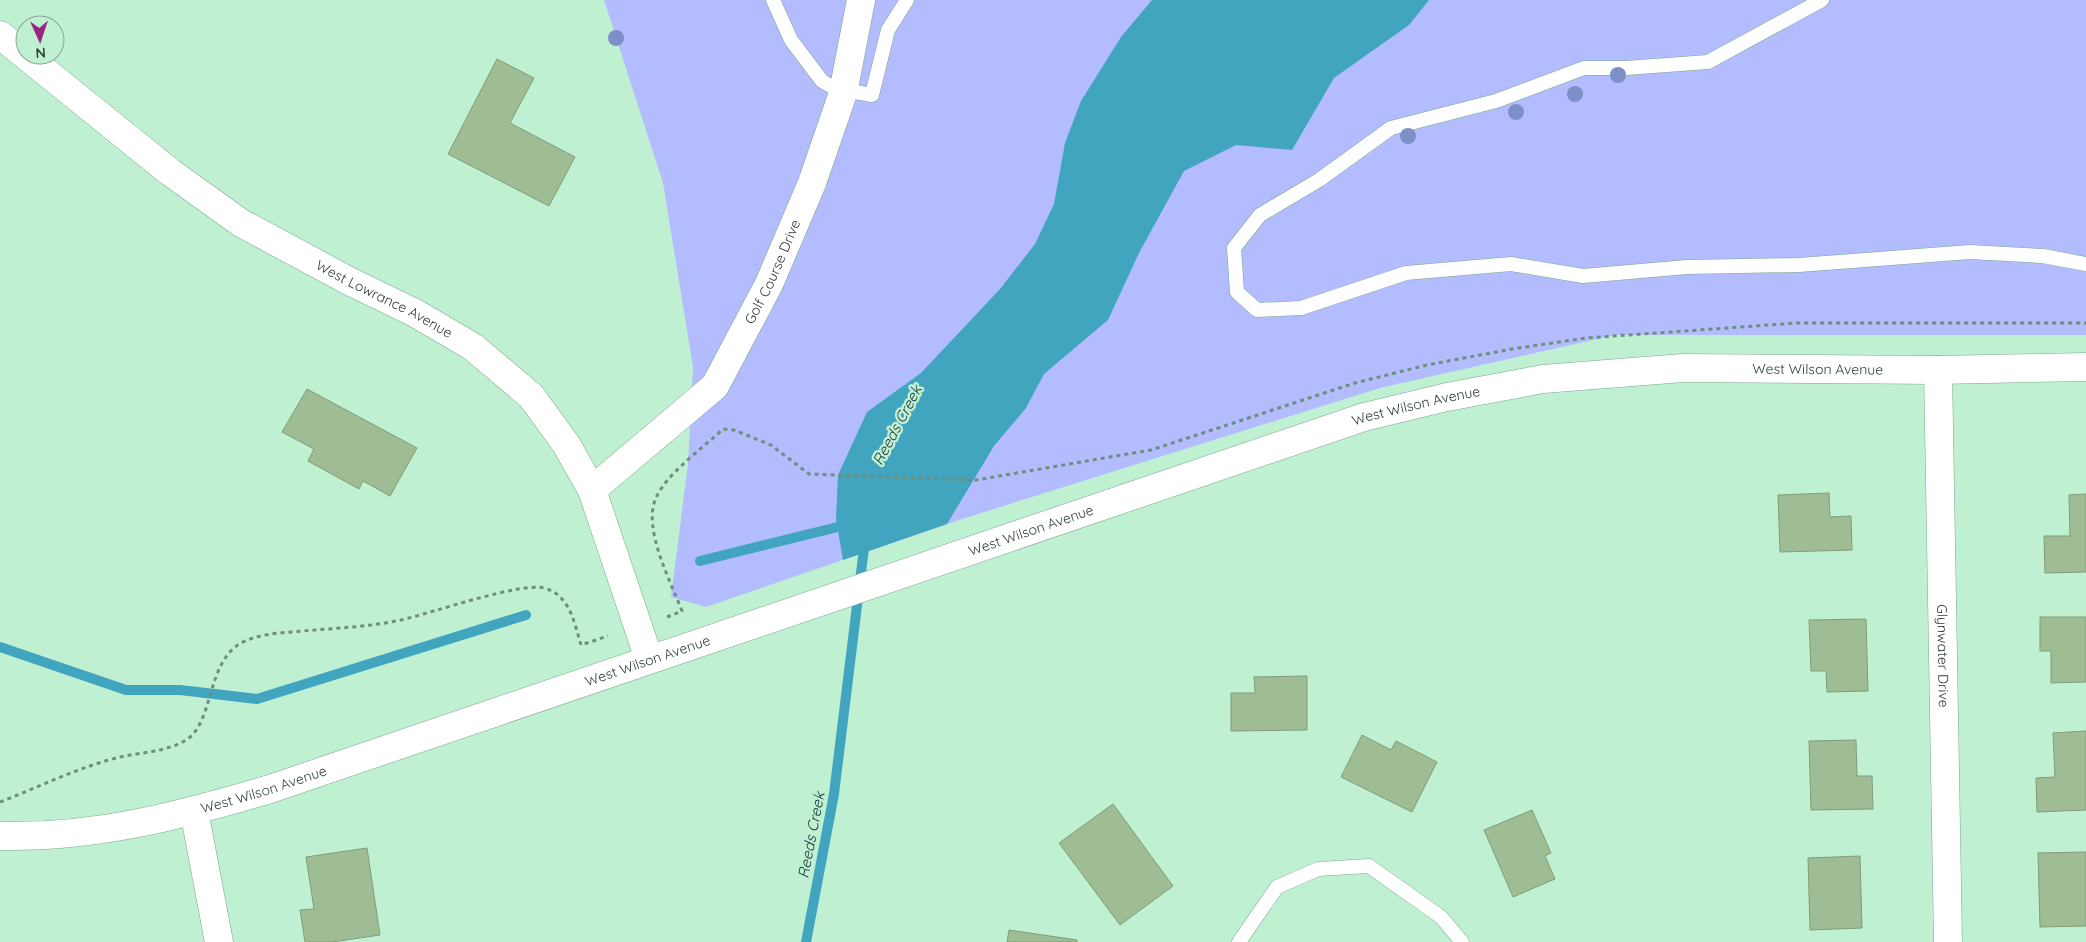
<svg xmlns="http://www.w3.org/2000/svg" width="2086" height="942" font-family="Quicksand,sans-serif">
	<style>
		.green { fill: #b3bcfe }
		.water { fill: #42a5bf }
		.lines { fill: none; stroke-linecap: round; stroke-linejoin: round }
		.stream { stroke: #42a5bf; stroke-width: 10 }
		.building { fill: #9fbd95; stroke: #809d76 }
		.service-casing { stroke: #79a78b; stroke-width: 15 }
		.minor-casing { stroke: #79a78b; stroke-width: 29 }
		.tertiary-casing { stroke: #79a78b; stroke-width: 29 }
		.path { stroke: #6e8f7b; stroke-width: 3; stroke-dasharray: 4 4; stroke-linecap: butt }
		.service { stroke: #fff; stroke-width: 14 }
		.minor { stroke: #fff; stroke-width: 28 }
		.tertiary { stroke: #fff; stroke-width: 28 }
		.tree { fill: #7c8fc8 }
		.labels { text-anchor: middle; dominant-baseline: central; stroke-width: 5; stroke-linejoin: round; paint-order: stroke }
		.street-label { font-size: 14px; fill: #2b3f33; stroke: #c0f0d2 }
		.water-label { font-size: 15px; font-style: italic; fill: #15333b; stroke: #c0f0d2 }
	</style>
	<rect width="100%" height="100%" fill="#c0f0d2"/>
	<path class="green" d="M604 0H2086V335H1615L1380 388 962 519 706 607 671 597 688 464 693 367 663 183Z"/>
	<path class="water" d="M1152 0H1429L1409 25 1334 78 1292 150 1236 145 1184 171 1139 253 1108 320 1044 374 1026 408 994 446 947 524 843 560 836 519 838 475 867 412 921 373 1000 289 1035 244 1054 204 1065 143 1081 101 1121 37Z"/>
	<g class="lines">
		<path class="stream" d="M700 561 850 524
			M0 647 126 690H180L257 699 526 615
			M806 942 834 794 865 540"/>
	</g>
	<path class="building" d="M497 59 534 78 510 123 575 157 549 206 448 154Z
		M307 389 417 448 390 496 363 481 359 489 308 461 314 449 282 432Z
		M1829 493 1830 517 1851 516 1852 550 1780 552 1778 495Z
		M2086 494V572L2045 573 2044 536H2070L2069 495Z
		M2040 617H2086V682L2051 683V651H2040Z
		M1866 619 1868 691 1827 692 1826 671H1811L1809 620Z
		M1307 676V730L1231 731V693H1255L1254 677Z
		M2086 731V810L2037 812 2036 778 2055 777 2053 733Z
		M1362 735 1391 750 1396 741 1437 762 1412 812 1341 777Z
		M1856 740 1857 776H1872L1873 809 1811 810 1809 741Z
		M1113 804 1173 886 1120 925 1059 843Z
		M1532 810 1551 853 1545 856 1555 879 1513 897 1484 830Z
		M367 848 380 935 332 942H305L300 910 314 909 306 857Z
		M2086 852V926L2040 927 2038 853Z
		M1860 856 1862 928 1810 930 1808 858Z
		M1009 930 1077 940V942H1007Z"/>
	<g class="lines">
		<g class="service-casing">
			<path id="service" d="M773 0 791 40 822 81 843 93
				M1822 0 1708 62 1626 68H1584L1496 101 1391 128 1319 180 1260 215 1234 248 1237 292 1257 310 1301 308 1406 273 1511 264 1583 276 1687 267 1799 265 1970 252 2043 256 2086 264
				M844 90 872 95 888 30 907 0
				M1239 942 1277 887 1318 869 1369 866 1441 917 1462 942"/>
		</g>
		<g class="minor-casing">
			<g id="minor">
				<path id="s1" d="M0 35 170 172 241 223 349 281 415 313 473 347 531 396 566 444 592 490 649 659"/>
				<path id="s2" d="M1938 370 1948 942"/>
				<path id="s3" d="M592 490 715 386 769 284 812 183 843 93 861 0"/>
				<path d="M194 811 219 942"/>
			</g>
		</g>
		<g class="tertiary-casing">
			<g id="tertiary">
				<path id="s4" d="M0 836C95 838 179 816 270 789L1364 417 1447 397 1543 379 1683 368 1938 370 2086 367"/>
			</g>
		</g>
		<path class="path" d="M667 617 682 611C671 582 642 528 656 498 667 473 703 448 723 429L734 430 771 445 809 474 976 480 1151 450 1355 383 1427 365 1512 349 1586 338 1797 323H2086
			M0 802C39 787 79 767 120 757 143 752 166 752 186 740 214 723 206 663 241 643 260 633 282 633 303 631 336 628 369 627 401 620 432 613 520 582 544 588 570 595 574 622 581 645L608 636"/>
		<use href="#service" class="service"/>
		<use href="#minor" class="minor"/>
		<use href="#tertiary" class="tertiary"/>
	</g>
	<g class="tree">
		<circle cx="616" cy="38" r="8"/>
		<circle cx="1618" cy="75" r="8"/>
		<circle cx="1575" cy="94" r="8"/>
		<circle cx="1516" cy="112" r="8"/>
		<circle cx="1408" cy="136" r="8"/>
	</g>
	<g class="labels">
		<g class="street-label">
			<text stroke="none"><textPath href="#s3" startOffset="289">Golf Course Drive</textPath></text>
			<text stroke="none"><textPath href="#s1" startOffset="468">West Lowrance Avenue</textPath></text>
			<text stroke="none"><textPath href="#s4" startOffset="1889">West Wilson Avenue</textPath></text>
			<text stroke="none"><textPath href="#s4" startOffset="1484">West Wilson Avenue</textPath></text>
			<text stroke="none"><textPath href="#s4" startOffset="1079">West Wilson Avenue</textPath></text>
			<text stroke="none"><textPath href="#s2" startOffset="286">Glynwater Drive</textPath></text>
			<text stroke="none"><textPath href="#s4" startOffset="674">West Wilson Avenue</textPath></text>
			<text stroke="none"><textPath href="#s4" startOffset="269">West Wilson Avenue</textPath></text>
		</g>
		<g class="water-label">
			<text transform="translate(897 425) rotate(-62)">Reeds Creek</text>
			<text transform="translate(811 835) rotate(-79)">Reeds Creek</text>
		</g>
	</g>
	<g transform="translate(40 40) rotate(177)"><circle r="24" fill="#c0f0d2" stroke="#84a992"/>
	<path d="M0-4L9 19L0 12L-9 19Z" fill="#992481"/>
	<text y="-8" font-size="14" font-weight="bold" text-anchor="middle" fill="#2b3f33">N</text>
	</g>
</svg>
